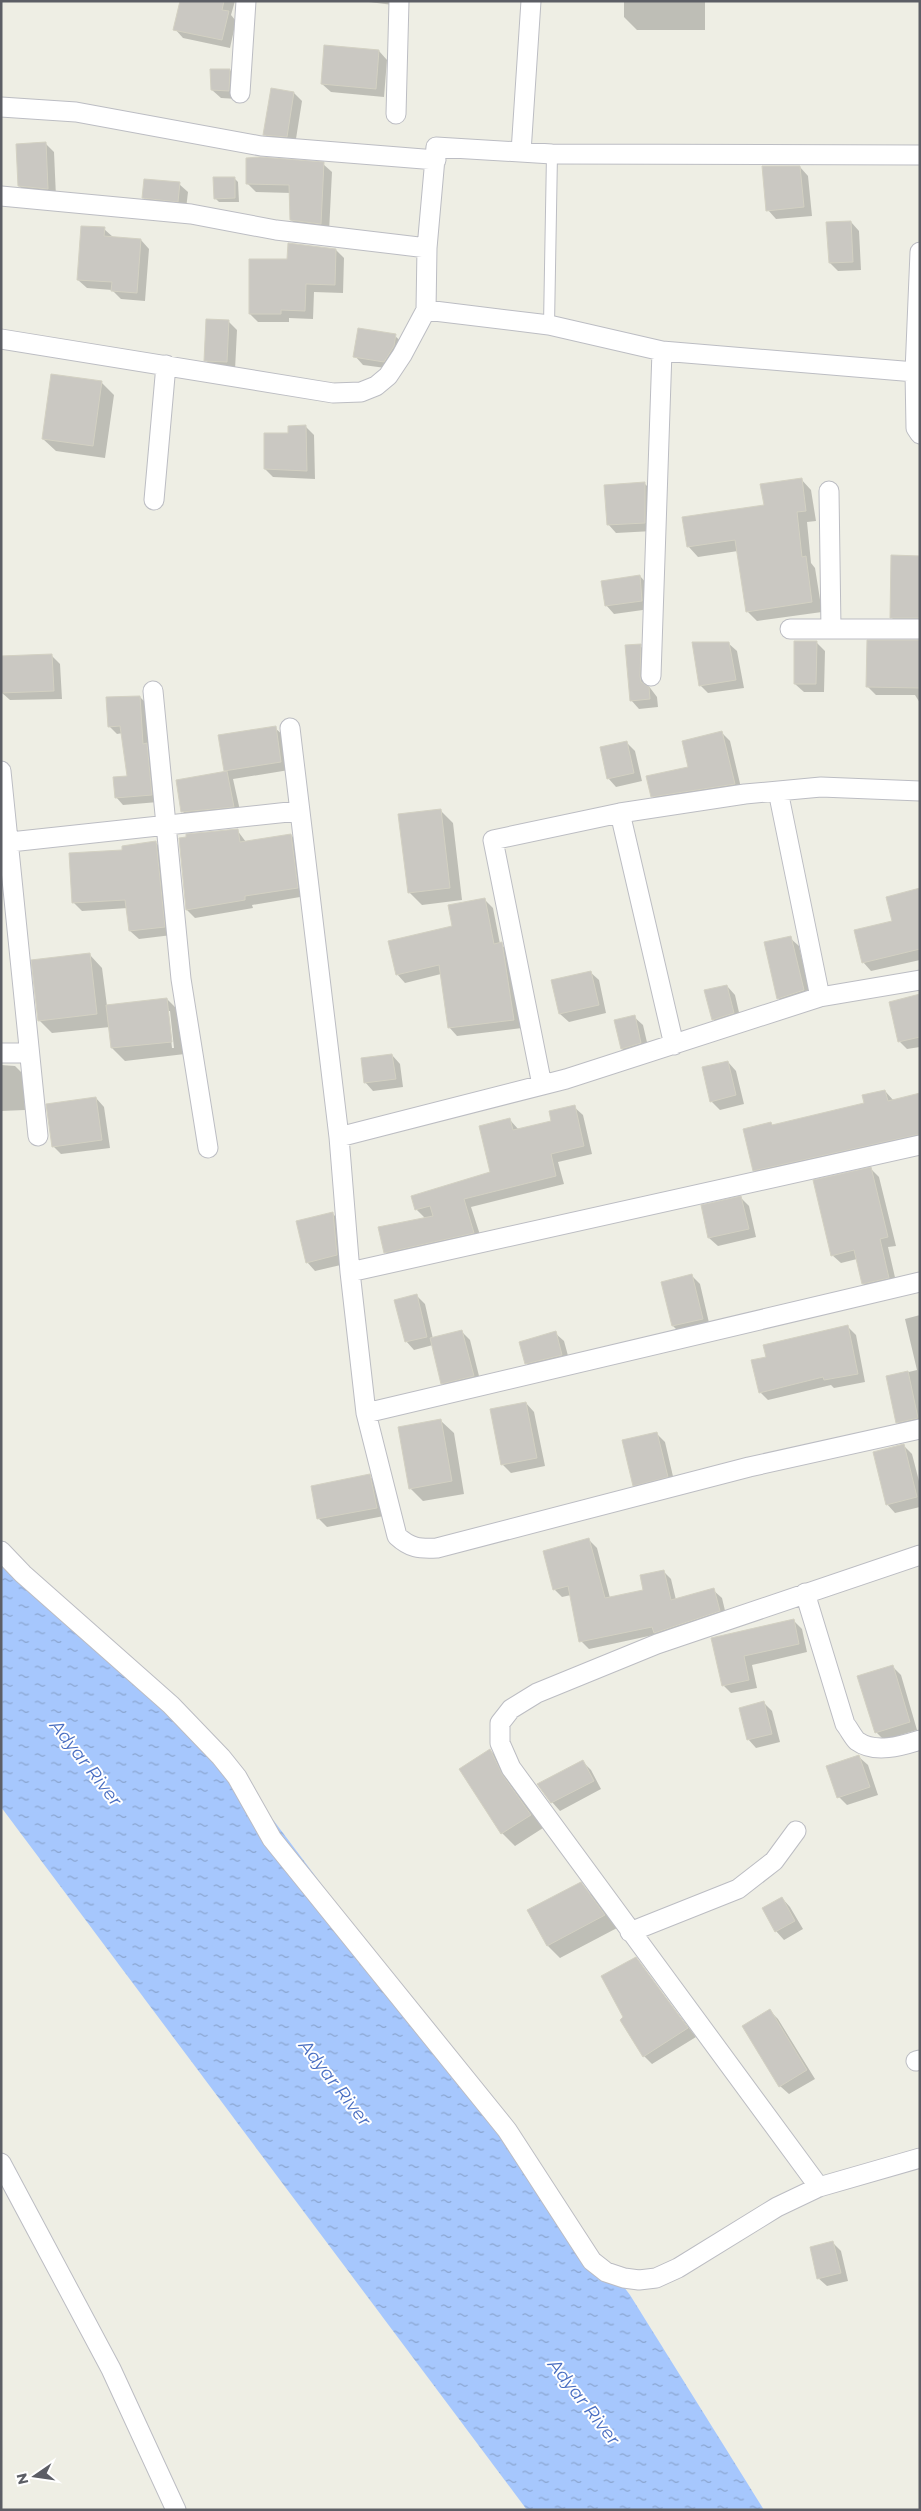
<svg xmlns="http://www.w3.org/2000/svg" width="921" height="2511" font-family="Montserrat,sans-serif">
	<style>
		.water { fill: url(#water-ripples) }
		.shadow { fill: #0003; fill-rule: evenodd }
		.building { fill: #cac8c2; stroke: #d3d1c3 }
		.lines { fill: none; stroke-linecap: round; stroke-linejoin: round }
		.service-casing { stroke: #bcbdc3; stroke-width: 12 }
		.minor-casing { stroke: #bcbdc3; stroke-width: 21 }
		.service { stroke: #fff; stroke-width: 10 }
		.minor { stroke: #fff; stroke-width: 19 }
		.labels { text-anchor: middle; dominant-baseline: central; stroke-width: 4; stroke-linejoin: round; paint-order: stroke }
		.water-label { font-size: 18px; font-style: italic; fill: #486dc1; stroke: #fff }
	</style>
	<defs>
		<pattern id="water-ripples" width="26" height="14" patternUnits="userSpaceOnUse" patternTransform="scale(1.25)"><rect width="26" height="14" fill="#a6c7fd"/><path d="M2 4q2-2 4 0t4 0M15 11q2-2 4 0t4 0" fill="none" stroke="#8aa5d0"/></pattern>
	</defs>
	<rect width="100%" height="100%" fill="#eeeee4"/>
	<path class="water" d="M1 1546 274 1821 630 2295 764 2510H527L1 1807Z"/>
	<path class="shadow" d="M184 1H235L231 15 236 21 230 48 183 38 175 29Z
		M361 1H394L393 5Z
		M624 1H705V30H637L624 17Z
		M379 51 387 60 384 97 331 92 322 84Z
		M230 70 238 79 237 99 221 98 212 90Z
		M294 93 302 101 295 145 273 143 265 134Z
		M45 143 54 152 56 197 28 194 19 186Z
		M323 164 332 172 329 232 299 228 291 220V193L256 192 247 183Z
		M800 167 808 176 812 216 776 219 768 210Z
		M234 178 238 182 239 202H219L215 198Z
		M179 184 188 192 186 209 152 206 144 198Z
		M851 222 859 231 861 270 838 271 830 263Z
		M104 229 113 237 141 240 149 249 145 301 121 299 112 290 87 288 78 280Z
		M336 250 344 258 343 293 314 292 313 319 289 318V322H258L250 314 289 260Z
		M228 321 237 330 235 370 214 369 206 360Z
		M395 336 404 344 393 369 363 365 355 356Z
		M101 382 114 395 105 458 56 451 43 439Z
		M306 427 314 435 315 479 273 477 265 469 290 434Z
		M801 479 811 490 816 521 807 522 811 563 815 568 822 612 757 621 747 611 738 551 698 557 688 546 765 506Z
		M645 484 653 492V531L616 533 608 524Z
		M920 557V626H900L891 617Z
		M640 576 648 585 650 609 614 614 606 605Z
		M920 641V703L915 695H876L867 686Z
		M816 642 825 651 824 692H804L795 684Z
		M728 643 737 651 744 688 708 693 700 685Z
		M640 646 649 654 648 685 657 697 658 707 639 709 631 700Z
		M52 656 60 664 62 699 10 700 1 692Z
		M140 697 147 704 158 802 123 805 116 797 128 778 123 733 117 734 109 726Z
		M275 728 284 736 289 770 233 779 241 815 191 820 183 812 227 772 225 771Z
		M722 733 730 741 742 792 661 805 652 796 689 768Z
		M627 743 635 751 642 781 616 787 608 778Z
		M440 810 453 823 462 900 422 905 409 892Z
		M237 830 246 842 291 835 299 843 306 896 252 905 253 908 195 918 187 910Z
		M156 843 164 851 172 935 139 939 130 931 128 908 82 911 74 903 124 851Z
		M920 890V960L871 971 863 962Z
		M484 899 493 908 500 944 510 952 522 1028 457 1036 449 1027 441 974 405 983 397 974Z
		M790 938 799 946 811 999 787 1007 778 998Z
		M90 955 102 968 107 1006 167 999 180 1012 185 1054 125 1061 112 1048 110 1027 52 1033 39 1020ZM168 1011H170L174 1048H172Z
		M590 972 599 980 606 1013 569 1022 560 1014 552 981Z
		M727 986 735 995 741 1021 721 1028 713 1019Z
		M920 997V1047L907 1049 899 1041Z
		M634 1017 643 1025 649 1051 630 1057 622 1049 616 1021Z
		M392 1055 400 1064 403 1087 373 1091 365 1082Z
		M728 1062 736 1071 744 1104 720 1110 711 1101Z
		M1 1065 15 1066 23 1074 25 1110 1 1111Z
		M885 1091 894 1101 920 1094V1146L764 1179 754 1170 771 1124 773 1126 865 1104Z
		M96 1098 104 1107 110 1148 61 1154 53 1146Z
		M574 1107 583 1115 592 1154 558 1162 564 1184 471 1207 482 1241 393 1261 385 1252 425 1218 416 1209 491 1173 510 1120 519 1130 553 1122Z
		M871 1169 879 1177 896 1246 888 1247 897 1286 872 1292 863 1284 857 1259 841 1263 832 1255Z
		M741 1198 749 1206 756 1237 718 1246 709 1238 702 1206Z
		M333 1214 341 1222 345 1264 315 1271 307 1262Z
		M692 1276 700 1284 710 1327 681 1334 673 1326Z
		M416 1295 425 1304 433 1339 462 1332 470 1340 481 1384 451 1391 442 1383 433 1345 414 1350 406 1341Z
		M920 1315V1429L907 1432 897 1422 888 1377 917 1370 905 1319Z
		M847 1326 856 1335 865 1382 834 1388 831 1385 768 1400 760 1392 767 1358Z
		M555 1333 564 1341 570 1363 535 1372 526 1363Z
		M526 1403 534 1412 545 1466 511 1473 502 1464Z
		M441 1421 454 1433 464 1494 423 1501 410 1488Z
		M656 1433 665 1442 675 1485 643 1493 634 1485Z
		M904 1446 912 1454 920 1485V1507L895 1513 887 1504Z
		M369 1476 378 1484 384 1516 327 1527 318 1518Z
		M589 1540 597 1548 610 1598 645 1591 663 1571 671 1579 676 1600 713 1590 722 1598 727 1619 589 1649 581 1641 571 1595 562 1597 554 1589Z
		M793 1620 802 1629 807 1652 752 1665 757 1688 731 1693 723 1685 713 1639Z
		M892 1666 901 1675 917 1730 884 1740 876 1732Z
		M764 1703 772 1711 780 1742 756 1748 748 1739Z
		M490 1750 503 1763 514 1789 543 1828 515 1846 502 1833 461 1769Z
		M859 1757 868 1765 878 1795 847 1805 839 1797Z
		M583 1762 591 1770 601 1789 560 1811 552 1802Z
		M580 1883 593 1896 617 1928 560 1958 548 1946 529 1910Z
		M782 1898 790 1907 803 1929 784 1940 776 1931Z
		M636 1959 696 2037 652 2064 644 2056 625 2018Z
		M770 2011 778 2019 815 2079 789 2094 780 2086Z
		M833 2243 841 2251 848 2281 827 2286 818 2278Z"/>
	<path class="building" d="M180 1H224L222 10 229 11 222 40 173 30Z
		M324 45 379 50 376 89 321 84Z
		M210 69H230L229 91 211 90Z
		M271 88 294 92 287 137 263 135Z
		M46 142 48 189 18 186 16 144Z
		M260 157 324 162 321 224 290 220 289 185 246 184V158Z
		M762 166H800L804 207 766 211Z
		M213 177H235V198L214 199Z
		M144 179 180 182 178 202 142 198Z
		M851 221 853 262 829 263 826 222Z
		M81 226 105 227 104 236 141 239 137 293 111 291 112 282 77 280Z
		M288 243 336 249 335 285 306 284 305 311 281 310V314H249V259H287Z
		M206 319 229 320 227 362 204 361Z
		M358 328 396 334 394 346 384 362 353 357Z
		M51 374 102 381 93 446 42 439Z
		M306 425 307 471 264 469V433H288V426Z
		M802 478 806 511 797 512 802 557 806 556 812 602 746 612 735 540 687 547 682 517 764 505 760 484Z
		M645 482V523L607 525 604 485Z
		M891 555 920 556V618H890Z
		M640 575 642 601 605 606 601 581Z
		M867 640H920V688L866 687Z
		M794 641H817L816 684H794Z
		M692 642H729L736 680 699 686Z
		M641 644 640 676 641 682 649 687 650 699 630 701 625 645Z
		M52 654 54 691 1 693V656Z
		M140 696 143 744 147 743 152 795 115 798 113 777 127 776 120 726 108 727 106 697Z
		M276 726 281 762 224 771 218 735Z
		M722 731 735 784 651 797 646 776 688 767 682 741Z
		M627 741 634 773 607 779 600 747Z
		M227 771 234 807 181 812 176 780Z
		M441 809 450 888 408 893 398 814Z
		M238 829 240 842 291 834 298 888 245 896V900L186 910 179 838 186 837V834Z
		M156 841 165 927 129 931 125 900 72 903 69 853 122 850V846Z
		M920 888V949L862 963 854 930 892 921 886 897Z
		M485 898 494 944 502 942 514 1020 448 1028 439 965 396 975 388 941 452 926 448 905Z
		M791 936 804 990 777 999 764 942Z
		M90 953 97 1014 38 1021 31 960Z
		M591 971 599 1005 559 1014 551 980Z
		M727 985 734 1013 712 1020 704 990Z
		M920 994V1037L898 1042 889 1002Z
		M167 998 172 1042 111 1048 106 1005Z
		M635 1015 641 1043 621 1049 614 1020Z
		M392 1054 396 1079 364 1083 361 1058Z
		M728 1061 736 1095 710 1102 702 1067Z
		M885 1090 888 1101 920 1093V1134L753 1171 743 1129 771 1122 772 1125 864 1103 862 1095Z
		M96 1097 102 1140 52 1147 46 1104Z
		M575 1105 584 1146 551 1154 556 1176 464 1199 474 1233 384 1253 378 1227 433 1216 430 1206 415 1210 411 1196 490 1172 479 1126 510 1118 513 1130 551 1121 549 1111Z
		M871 1167 888 1237 880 1239 889 1278 862 1284 854 1250 831 1256 813 1180Z
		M741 1196 749 1229 708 1238 701 1205Z
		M333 1212 337 1255 306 1263 296 1221Z
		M692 1274 703 1319 672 1326 661 1282Z
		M417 1294 427 1337 405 1342 394 1300Z
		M848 1325 858 1374 824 1380 823 1377 759 1393 751 1360 766 1357 763 1345Z
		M462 1330 474 1376 441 1384 430 1338Z
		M556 1331 562 1355 525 1364 519 1342Z
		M908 1371 918 1418 896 1423 886 1376Z
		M526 1402 537 1458 501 1465 490 1409Z
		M441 1419 452 1481 409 1489 398 1427Z
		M657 1432 668 1477 633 1486 622 1440Z
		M904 1444 917 1497 886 1505 873 1452Z
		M370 1474 377 1508 317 1519 311 1486Z
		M589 1538 605 1598 643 1590 640 1575 664 1570 671 1600 714 1588 720 1611 654 1633 652 1627 579 1642 568 1586 553 1590 543 1551Z
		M794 1619 799 1644 744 1656 749 1680 722 1686 711 1638Z
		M893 1665 910 1722 875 1733 857 1676Z
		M764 1701 772 1734 747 1740 739 1708Z
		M490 1749 502 1774 531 1815 501 1834 459 1769Z
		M859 1755 870 1787 837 1798 826 1766Z
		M583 1760 594 1781 551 1803 537 1784Z
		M581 1882 605 1915 547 1946 527 1910Z
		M782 1897 795 1921 775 1932 762 1908Z
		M636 1957 688 2028 643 2057 620 2020 623 2017 601 1976Z
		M770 2009 807 2070 779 2087 742 2026Z
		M833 2241 841 2273 817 2279 810 2247Z"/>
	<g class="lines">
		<g class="service-casing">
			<path id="service" d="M549 325 552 154"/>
		</g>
		<g class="minor-casing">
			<path id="minor" d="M240 93 246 1
				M1 107 76 112 261 146 436 160
				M396 114 399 1
				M521 152 531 1
				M1 196 191 214 276 230 427 248
				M920 252 915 372 916 428 920 434
				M426 310 549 325 662 351 915 372
				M1 339 333 393 361 392 376 386 388 376 402 355 426 310 427 248 436 147 552 154 920 155
				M829 491 831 629
				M154 500 166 365
				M790 629H920
				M651 676 662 351
				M153 691 181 979 208 1148
				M290 728 339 1137 350 1272 366 1413 397 1536C410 1548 419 1549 437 1548L749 1467 920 1429
				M1 771 38 1136
				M778 791 820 997
				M620 813 745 794 821 787 920 791
				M1 843 298 811
				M1 1053H29
				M542 1085 493 840 620 813 674 1045
				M339 1137 566 1079 820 997 920 980
				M350 1272 920 1145
				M366 1413 920 1282
				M1 1551 23 1574 171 1705 221 1757 237 1777 272 1839 507 2130 592 2261 606 2272 624 2278 639 2280 656 2278 678 2268 777 2207 819 2187 920 2158
				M805 1593 845 1724C849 1729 853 1737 857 1741 875 1754 901 1746 920 1740
				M630 1932 738 1889 774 1861 796 1831
				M916 2061 920 2060
				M1 2163 111 2369 176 2510
				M819 2187 511 1768 500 1743V1723L511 1709 537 1693 657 1644 920 1555"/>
		</g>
		<use href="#service" class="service"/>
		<use href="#minor" class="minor"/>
	</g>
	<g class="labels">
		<g class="water-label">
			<text transform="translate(86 1763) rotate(52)">Adyar River</text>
			<text transform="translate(335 2083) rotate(52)">Adyar River</text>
			<text transform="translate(584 2402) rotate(52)">Adyar River</text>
		</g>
	</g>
	<rect width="921" height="2511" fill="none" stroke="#5c5e65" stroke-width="5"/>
	<g transform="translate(35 2476) rotate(257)" stroke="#ffffff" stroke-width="4" paint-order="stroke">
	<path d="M0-4L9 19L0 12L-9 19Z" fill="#5c5e65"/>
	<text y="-8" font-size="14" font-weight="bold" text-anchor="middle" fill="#5c5e65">N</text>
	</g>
</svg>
